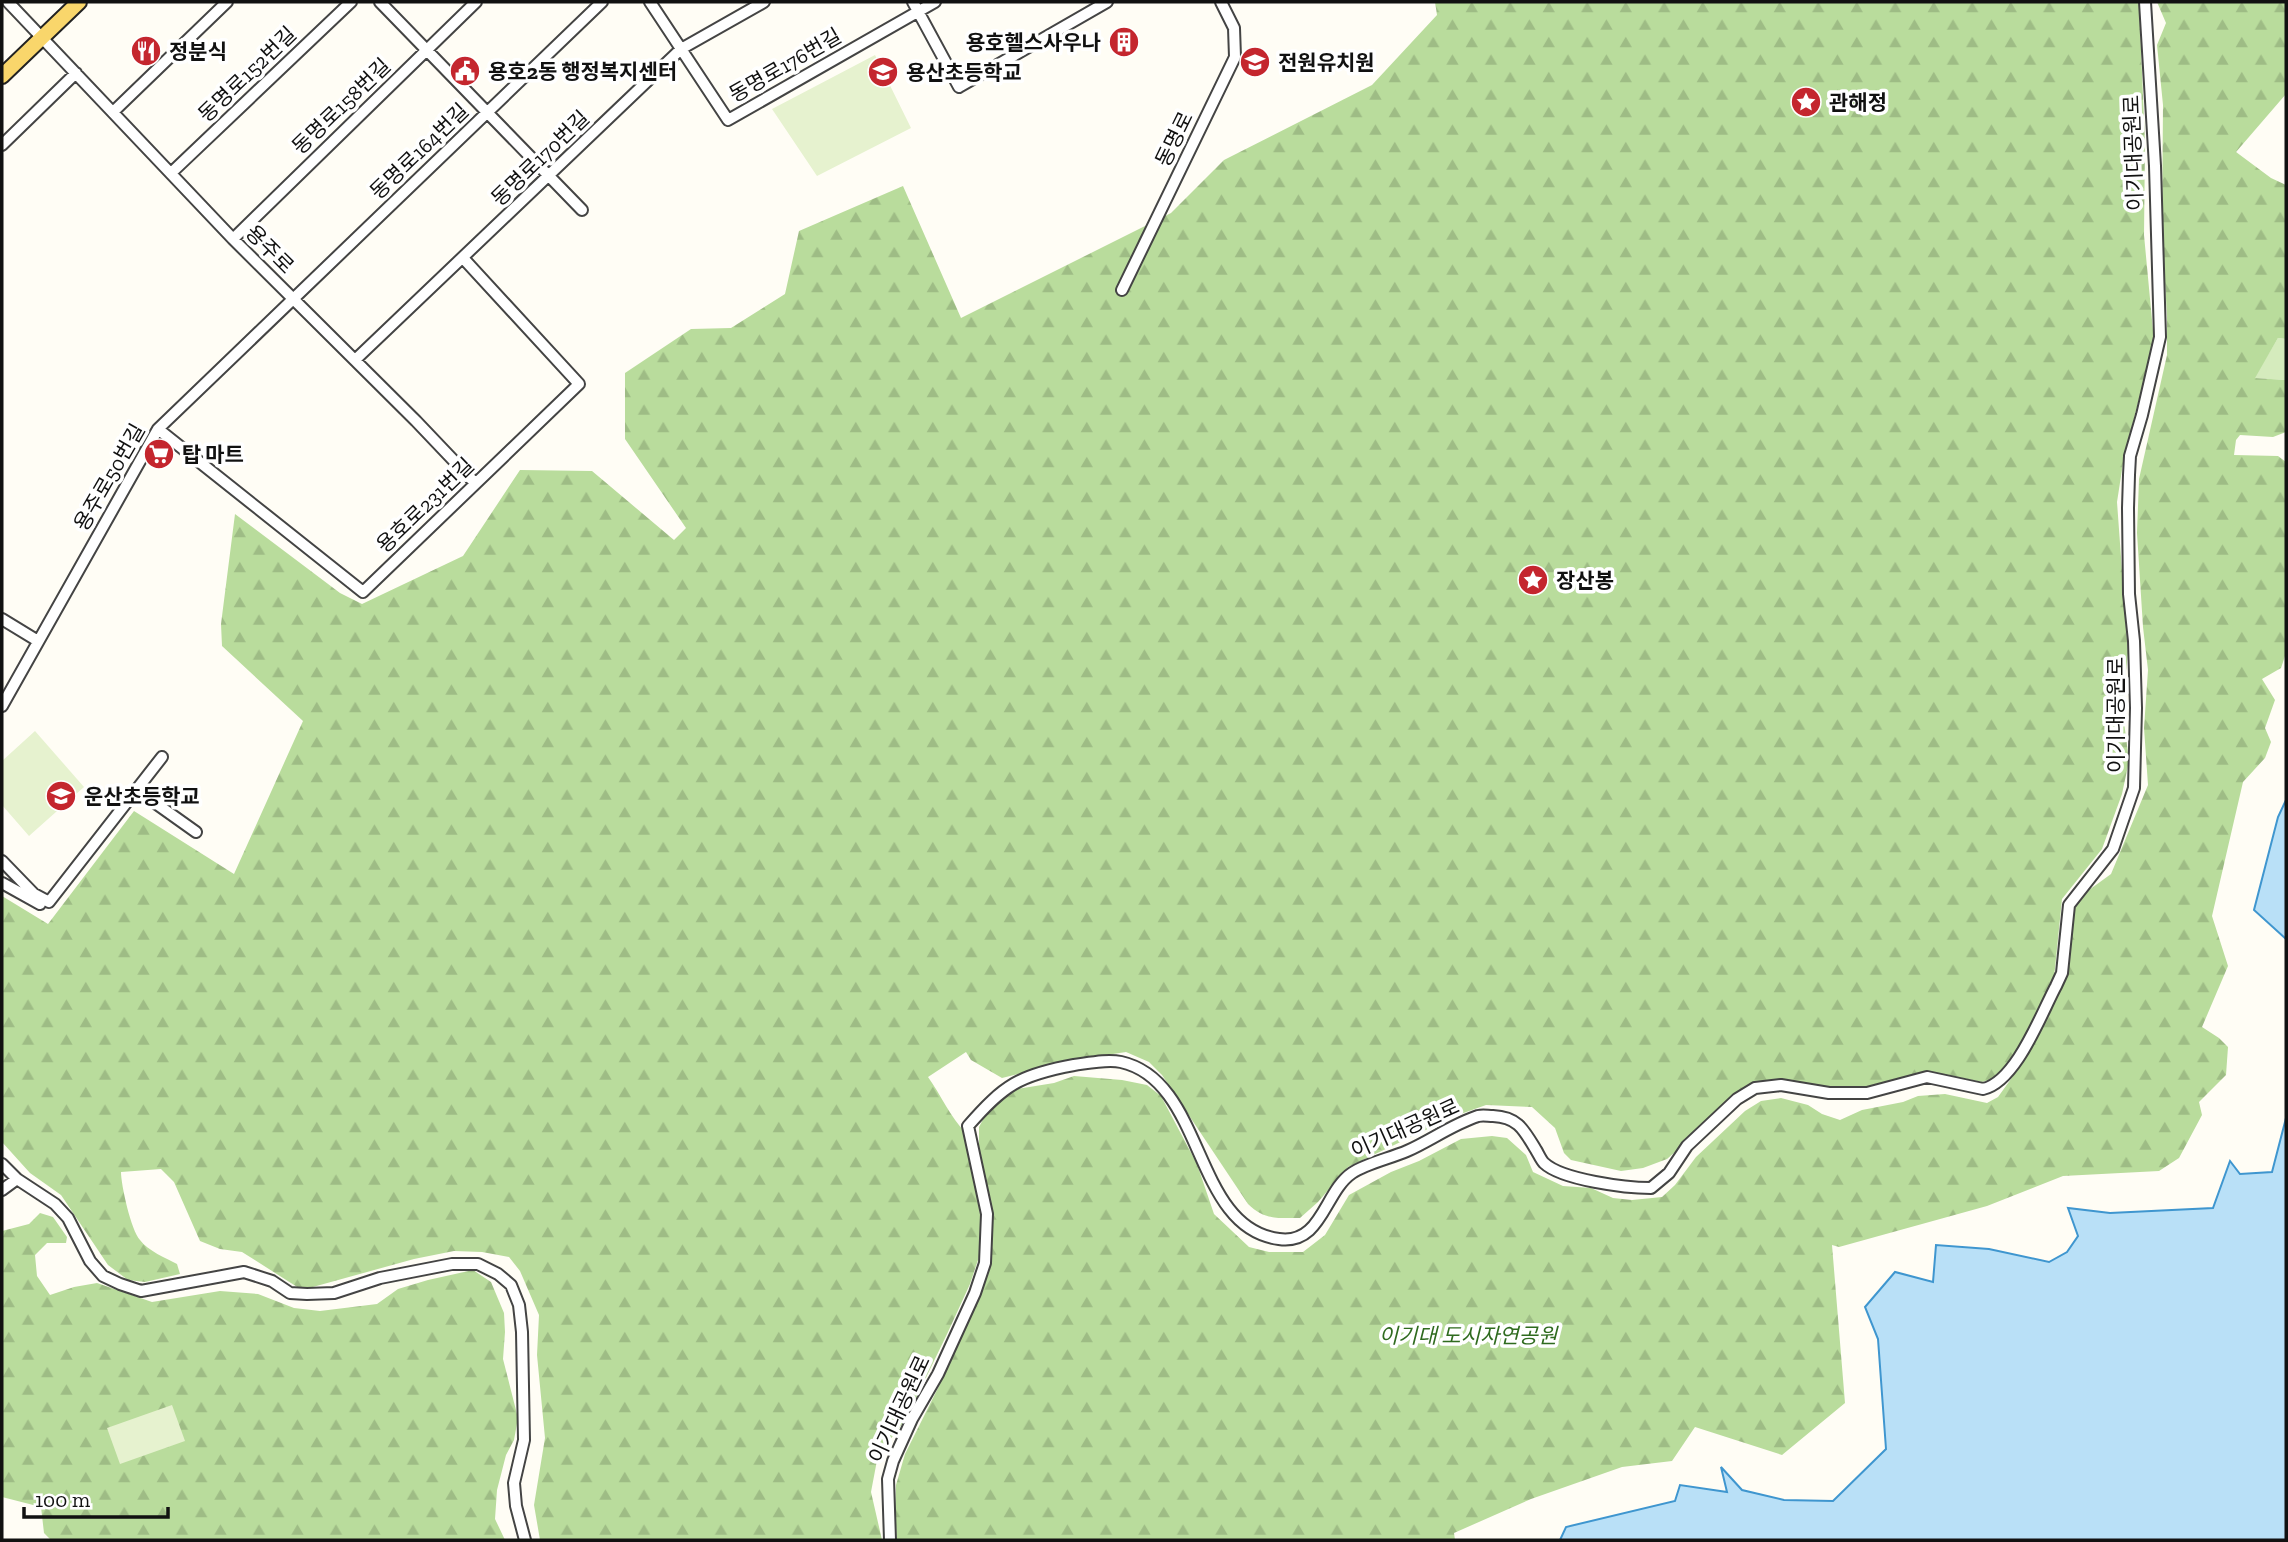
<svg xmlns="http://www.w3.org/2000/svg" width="2288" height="1542" font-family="'Zilla Slab','Noto Sans KR',serif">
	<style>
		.grass { fill: #d5ebbd }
		.forest { fill: url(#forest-firs) }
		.pitch { fill: #e6f2cf }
		.water { fill: #b9e0f7; stroke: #3f96cf; stroke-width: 2 }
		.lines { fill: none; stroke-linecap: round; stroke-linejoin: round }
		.minor-casing { stroke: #444; stroke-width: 14 }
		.major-casing { stroke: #222; stroke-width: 18 }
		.minor { stroke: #fff; stroke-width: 10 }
		.major { stroke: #f9d66b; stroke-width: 14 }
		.labels { text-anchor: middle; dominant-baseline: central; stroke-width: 7; stroke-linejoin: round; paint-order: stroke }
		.poi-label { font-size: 21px; font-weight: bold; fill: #111; stroke: #fff; text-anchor: start }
		.street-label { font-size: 21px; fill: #111; stroke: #fff }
		.park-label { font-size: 21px; font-style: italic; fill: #2f6b1f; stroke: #fff }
	</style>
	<defs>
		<pattern id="forest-firs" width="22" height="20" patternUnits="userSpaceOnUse" patternTransform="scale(1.75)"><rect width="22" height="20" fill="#b9dc9c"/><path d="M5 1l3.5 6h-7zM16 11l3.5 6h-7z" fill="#9ebc85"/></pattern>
	</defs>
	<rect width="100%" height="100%" fill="#fffdf5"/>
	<path class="grass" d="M2278 338 2286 339V380L2254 378Z"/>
	<path class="forest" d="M1435 2H2139L2145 143 2144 235 2154 341 2124 457 2117 502 2128 653 2122 706 2129 761 2122 794 2102 849 2062 899 2054 978 2013 1059 1993 1079 1982 1082 1953 1076 1918 1073 1861 1091 1748 1088 1667 1159 1643 1168 1621 1171 1571 1160 1564 1153 1555 1128 1532 1107 1486 1105 1455 1116 1348 1167 1318 1202 1300 1218C1278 1218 1264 1220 1248 1204L1162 1075 1149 1062 1126 1052 1074 1060 1002 1078 971 1060 966 1052 928 1077C941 1095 950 1117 966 1133V1147L978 1192 981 1225 979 1257 970 1284 948 1332 906 1419 878 1455 871 1492 882 1540H540L534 1505 545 1438 537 1355 539 1315 520 1271 509 1257 482 1252 454 1251 414 1259 302 1290 242 1252 220 1249 200 1241 174 1182 161 1169 121 1172C121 1185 131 1230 140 1240 148 1251 166 1258 177 1264L180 1274 145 1282 128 1280 108 1265 61 1195 30 1173 2 1142V896L48 924 134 811 234 874 303 721 222 646 221 624 235 514 340 593 362 604 463 556 520 470 592 471 674 540 686 528 625 439V373L691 329 731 328 785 294 799 231 903 186 961 318 1171 213 1224 160 1372 85 1437 15Z
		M2157 2H2286V94L2236 152 2271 178 2286 185V339L2278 338 2255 378 2286 380V432L2273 437 2240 435 2236 440 2234 455 2278 456 2286 462V653L2281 668 2262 679 2275 700 2265 728 2271 742 2265 758 2243 782 2212 916 2228 966 2202 1027 2219 1038 2228 1047 2226 1075 2199 1102 2202 1115 2179 1158 2159 1171 2063 1176 1987 1206 1839 1247 1832 1245 1845 1403 1782 1455 1695 1427 1672 1461 1622 1467 1531 1499 1454 1533 1455 1540H897L895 1511 896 1485 905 1454 939 1386 958 1339 981 1290 992 1239 991 1209 979 1146V1127L987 1112 1009 1093 1017 1089 1054 1083 1074 1076 1122 1080 1147 1085 1161 1096 1197 1164 1214 1214 1249 1247 1269 1252H1303L1325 1235 1349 1195 1391 1172 1419 1161 1461 1139 1492 1136 1507 1138 1526 1155 1533 1172 1563 1186 1591 1188 1613 1198 1632 1200 1662 1197 1675 1185 1696 1157 1745 1111 1761 1101 1781 1098 1808 1105 1822 1114 1840 1120 1862 1110 1903 1102 1918 1096 1945 1094 1987 1103 1998 1097 2016 1072 2067 977 2068 946 2074 909 2089 890 2111 874 2148 785 2144 728 2148 670 2143 627 2137 533 2139 479 2167 355V316L2162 229 2163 105 2157 45 2166 23Z
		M40 1213 53 1217 67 1237 66 1243H47L35 1255 37 1276 50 1295 74 1287 97 1283 152 1302 220 1291 258 1294 294 1308 320 1311 377 1304 398 1289 428 1280 473 1270 491 1282 504 1313 505 1332 503 1359 518 1418 514 1440 506 1455 497 1490 495 1519 505 1540H51L44 1533 41 1507 2 1497V1231L29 1224Z"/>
	<path class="pitch" d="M875 55 911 128 817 176 772 109Z
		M35 731 84 787 29 836 2 805V761Z
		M172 1405 185 1441 120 1464 107 1428Z"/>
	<path class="water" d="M2286 800V939L2254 910 2278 817Z
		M2286 1118V1540H1560L1566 1527 1675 1501 1680 1485 1727 1492 1721 1467 1742 1490 1784 1500 1833 1501 1886 1449 1878 1339 1865 1307 1895 1272 1933 1282 1936 1245 1989 1249 2049 1262 2067 1252 2078 1236 2068 1208 2110 1213 2213 1208 2230 1161 2240 1174 2272 1172Z"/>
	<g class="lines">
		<g class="minor-casing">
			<path id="minor" d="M8 2 233 239 416 421 475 483
				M380 2 582 210
				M650 2 728 120 935 2
				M913 2 959 87 1107 2
				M113 112 227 2
				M2 145 76 73
				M171 173 351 2
				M233 239 476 2
				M1122 290 1235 57 1234 28 1221 2
				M355 360 681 49 764 2
				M158 429 363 592 579 384 463 258
				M2 619 38 641
				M2 706 158 429 602 2
				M137 790 196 832
				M2 861 34 894 49 902 162 757
				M2 883 40 904
				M2 1164 17 1179 55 1204 68 1218 90 1261 103 1276 120 1284 141 1291 244 1272 272 1281 290 1293 307 1294 334 1293 380 1278 452 1264H478L498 1274 511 1285 519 1305 522 1332 524 1440 514 1483 516 1506 525 1540
				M2 1190 17 1179
				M890 1540 888 1479 893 1461 912 1419 938 1374 975 1293 985 1263 987 1214 968 1126C1004 1085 1019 1075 1074 1065 1089 1063 1107 1059 1121 1062 1206 1081 1192 1228 1279 1239 1322 1245 1324 1192 1352 1173 1365 1164 1391 1158 1407 1151 1430 1141 1453 1124 1478 1116 1483 1115 1488 1116 1493 1116 1518 1117 1524 1130 1536 1150 1538 1153 1541 1160 1544 1163 1562 1180 1626 1188 1651 1188L1669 1173 1687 1146 1737 1099 1755 1088 1781 1085 1829 1093H1867L1927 1077 1983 1089C2016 1082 2041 1014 2056 986L2062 973 2069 905 2113 849 2134 788 2136 708 2134 641 2129 594 2128 508 2129 475 2130 456 2142 415 2160 337 2155 166 2145 2"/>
		</g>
		<g class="major-casing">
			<path id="major" d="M2 76 79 2"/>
		</g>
		<use href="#minor" class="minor"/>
		<use href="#major" class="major"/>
	</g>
	<defs>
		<g id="building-disc" transform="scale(1.575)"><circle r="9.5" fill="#c4262e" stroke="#fff"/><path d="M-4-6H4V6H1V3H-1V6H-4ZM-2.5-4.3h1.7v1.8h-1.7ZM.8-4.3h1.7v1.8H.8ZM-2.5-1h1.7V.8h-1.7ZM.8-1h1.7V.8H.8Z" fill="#fff"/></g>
		<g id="restaurant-disc" transform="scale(1.575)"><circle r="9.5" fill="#c4262e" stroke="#fff"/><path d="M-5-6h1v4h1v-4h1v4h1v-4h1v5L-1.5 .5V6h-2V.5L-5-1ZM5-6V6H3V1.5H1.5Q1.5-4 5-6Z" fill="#fff"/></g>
		<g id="school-disc" transform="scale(1.575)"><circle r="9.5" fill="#c4262e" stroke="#fff"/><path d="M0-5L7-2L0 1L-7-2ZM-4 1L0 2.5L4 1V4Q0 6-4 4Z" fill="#fff"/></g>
		<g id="civic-disc" transform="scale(1.575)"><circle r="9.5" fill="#c4262e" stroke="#fff"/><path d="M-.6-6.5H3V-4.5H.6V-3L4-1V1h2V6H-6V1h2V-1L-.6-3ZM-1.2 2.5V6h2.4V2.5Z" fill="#fff"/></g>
		<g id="sight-disc" transform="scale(1.575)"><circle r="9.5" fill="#c4262e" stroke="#fff"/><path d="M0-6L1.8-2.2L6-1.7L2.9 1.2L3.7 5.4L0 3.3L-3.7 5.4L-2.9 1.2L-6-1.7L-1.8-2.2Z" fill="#fff"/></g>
		<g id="supermarket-disc" transform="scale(1.575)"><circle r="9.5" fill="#c4262e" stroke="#fff"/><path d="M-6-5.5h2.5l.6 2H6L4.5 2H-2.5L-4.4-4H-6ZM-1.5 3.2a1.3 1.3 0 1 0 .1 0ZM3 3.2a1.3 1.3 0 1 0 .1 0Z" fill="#fff"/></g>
	</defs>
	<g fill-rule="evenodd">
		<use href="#building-disc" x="1124" y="42"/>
		<use href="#restaurant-disc" x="146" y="51"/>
		<use href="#school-disc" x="1255" y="62"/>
		<use href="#civic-disc" x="465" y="71"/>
		<use href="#school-disc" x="883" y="72"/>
		<use href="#sight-disc" x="1806" y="102"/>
		<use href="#supermarket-disc" x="159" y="454"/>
		<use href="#sight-disc" x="1533" y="580"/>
		<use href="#school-disc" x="61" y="796"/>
	</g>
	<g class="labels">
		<g class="poi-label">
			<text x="1101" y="42" text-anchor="end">용호헬스사우나</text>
			<text x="169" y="51">정분식</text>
			<text x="1278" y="62">전원유치원</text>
			<text x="488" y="71">용호2동 행정복지센터</text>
			<text x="906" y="72">용산초등학교</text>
			<text x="1829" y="102">관해정</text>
			<text x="182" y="454">탑 마트</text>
			<text x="1556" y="580">장산봉</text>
			<text x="84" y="796">운산초등학교</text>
		</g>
		<g class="street-label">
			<text transform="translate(785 65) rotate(-30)">동명로176번길</text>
			<text transform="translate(247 74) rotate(-44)">동명로152번길</text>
			<text transform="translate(341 106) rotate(-44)">동명로158번길</text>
			<text transform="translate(1174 139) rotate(-64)">동명로</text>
			<text transform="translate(419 151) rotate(-44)">동명로164번길</text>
			<text transform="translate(2133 153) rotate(-92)">이기대공원로</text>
			<text transform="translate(540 158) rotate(-44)">동명로170번길</text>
			<text transform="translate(270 249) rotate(45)">용주로</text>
			<text transform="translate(109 477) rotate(-60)">용주로50번길</text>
			<text transform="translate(425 505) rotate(-44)">용호로231번길</text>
			<text transform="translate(2115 715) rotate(-90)">이기대공원로</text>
			<text transform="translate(1405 1128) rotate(-24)">이기대공원로</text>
			<text transform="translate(899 1409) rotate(-65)">이기대공원로</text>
		</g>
		<g class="park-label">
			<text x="1468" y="1335">이기대 도시자연공원</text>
		</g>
	</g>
	<rect width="2288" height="1542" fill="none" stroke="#111111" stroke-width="7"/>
	<path d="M24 1507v10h144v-10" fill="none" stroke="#111111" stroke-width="3.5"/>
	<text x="35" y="1507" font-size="21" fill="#111111" stroke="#ffffff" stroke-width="5" paint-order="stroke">100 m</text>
</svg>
